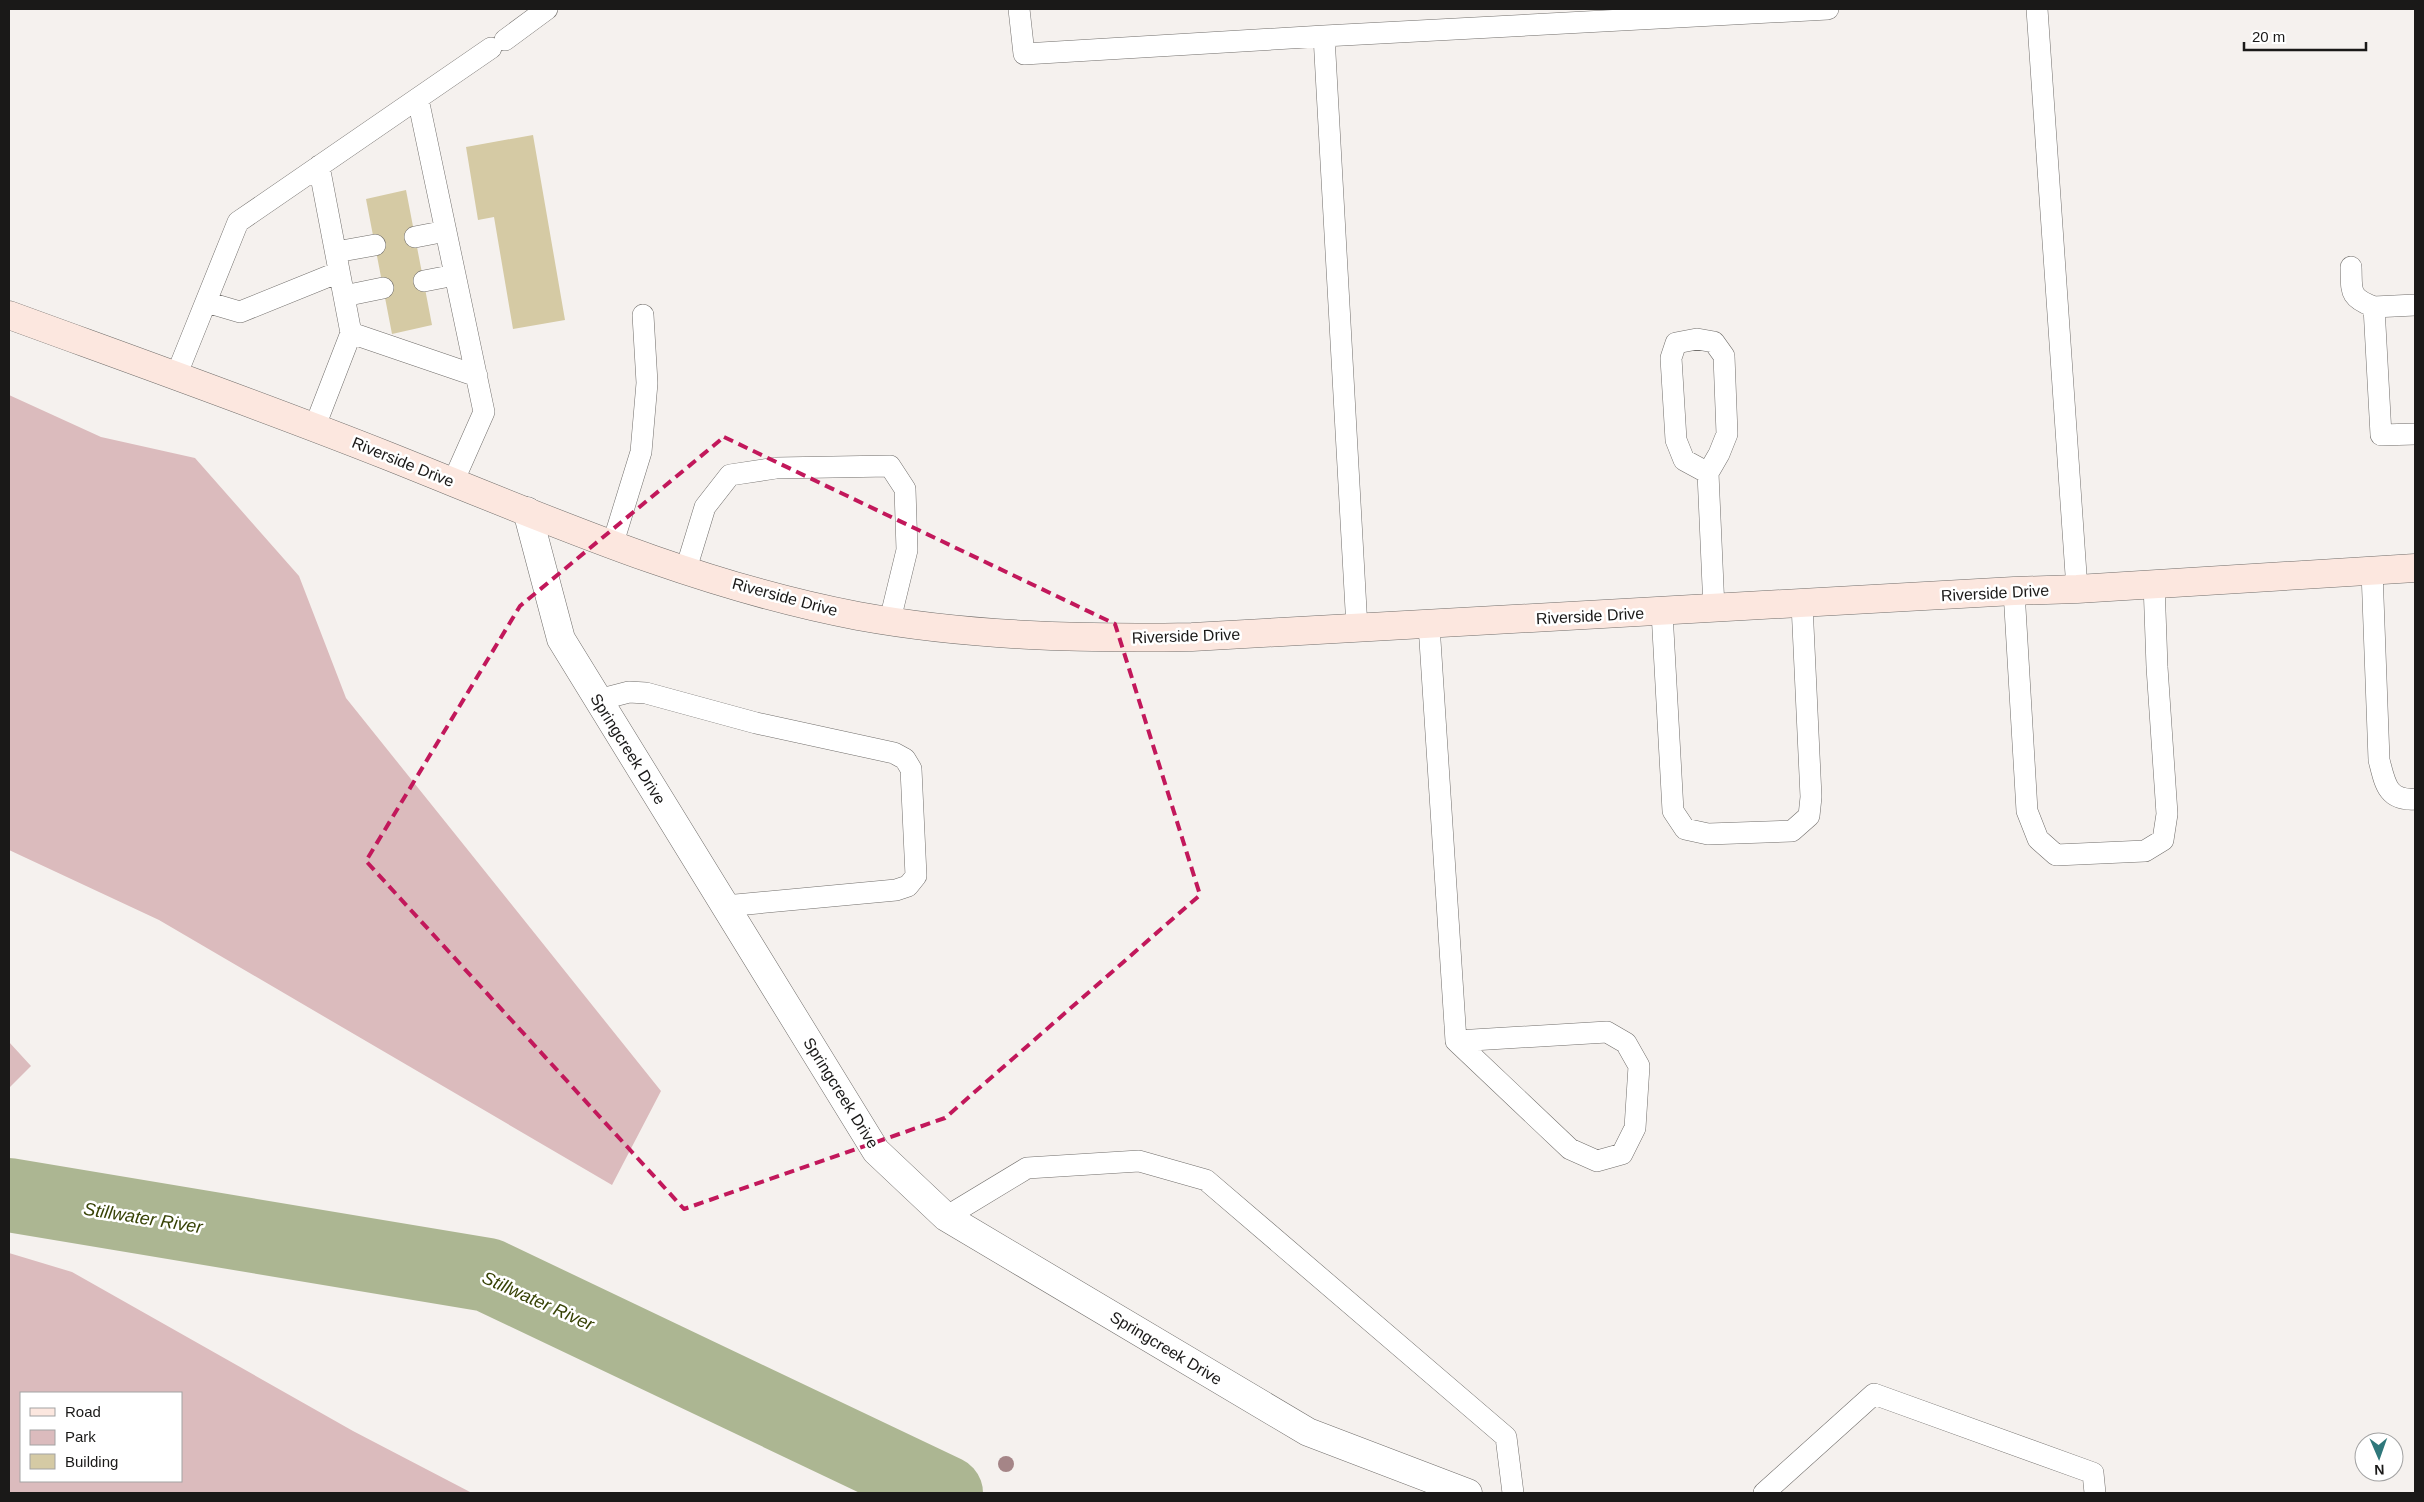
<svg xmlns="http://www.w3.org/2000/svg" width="2424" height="1502" font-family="Helvetica,sans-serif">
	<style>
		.green { fill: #dbbbbd; fill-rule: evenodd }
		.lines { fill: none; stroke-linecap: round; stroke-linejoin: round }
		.river { stroke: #acb692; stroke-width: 74 }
		.building { fill: #d5caa4 }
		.service-casing { stroke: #716e6b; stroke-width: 22 }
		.minor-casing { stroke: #716e6b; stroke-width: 29 }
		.secondary-casing { stroke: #716e6b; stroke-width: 29 }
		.service { stroke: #fff; stroke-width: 21 }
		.minor { stroke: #fff; stroke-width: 28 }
		.secondary { stroke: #fce7df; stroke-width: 28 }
		.tree { fill: #a58587 }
		.marked { fill: none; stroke: #c2185b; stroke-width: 4; stroke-dasharray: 10 6; stroke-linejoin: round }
		.labels { text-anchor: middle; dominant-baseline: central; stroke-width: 5; stroke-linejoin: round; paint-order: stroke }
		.street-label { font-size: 16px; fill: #1a1918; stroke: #fff }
		.water-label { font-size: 18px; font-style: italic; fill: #374205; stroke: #fff }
	</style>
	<rect width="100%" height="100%" fill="#f5f1ee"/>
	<path class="green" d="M9 395 101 437 195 458 299 576 346 698 661 1091 612 1185 159 920 9 850Z
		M9 1042 31 1066 9 1088Z
		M9 1253 72 1272 353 1431 472 1493H9ZM21 1393H181V1481H21Z"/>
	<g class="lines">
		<path class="river" d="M9 1195 488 1275 946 1493"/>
	</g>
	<path class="building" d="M533 135 565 320 513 329 494 217 478 220 466 147Z
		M406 190 432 325 392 334 366 199Z"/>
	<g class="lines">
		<g class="service-casing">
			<path id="service" d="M1019 9 1024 54 1324 36 1828 9
				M2037 9 2077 589
				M1324 36 1357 628
				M505 40 547 9
				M418 99 484 412 453 482
				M415 237 446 231
				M336 252 375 245
				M2351 267C2352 291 2348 297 2374 307
				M424 281 455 275
				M344 296 383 288
				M206 302 240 312 339 272
				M2415 305 2374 307 2381 435 2415 434
				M351 333 477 376
				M176 376 238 222 491 48
				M315 426 351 333 319 166
				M1708 473 1684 460 1676 440 1671 358 1676 343 1697 339 1714 342 1724 356 1727 434 1719 454 1708 473 1714 609
				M612 546 641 452 647 383 643 315
				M686 569 705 507 730 475 776 468 890 466 905 489 907 550 890 620
				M2372 571 2379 760C2385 783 2387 801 2415 799
				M2014 591 2027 811 2038 839 2056 855 2145 851 2163 840 2167 814 2157 667 2154 583
				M1662 612 1673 811 1685 829 1708 834 1792 831 1809 816 1811 797 1802 604
				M1429 625 1456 1041 1570 1149 1597 1161 1622 1154 1635 1128 1639 1066 1626 1043 1607 1032 1456 1041
				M598 700 629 692 646 693 756 723 894 753 905 759 911 769 916 876 908 886 896 890 725 906
				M946 1217 1027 1168 1139 1161 1206 1180 1506 1437 1513 1493
				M1764 1493 1874 1394 2093 1473 2095 1493"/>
		</g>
		<g class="minor-casing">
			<path id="minor" d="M527 511 561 639 876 1151 946 1217 1308 1432 1468 1493"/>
		</g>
		<g class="secondary-casing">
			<path id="secondary" d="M9 315C135 361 262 406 388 456 541 517 694 585 858 616 968 636 1081 639 1192 637L2014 591 2077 589 2415 568"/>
		</g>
		<use href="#service" class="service"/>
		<use href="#minor" class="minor"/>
		<use href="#secondary" class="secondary"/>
	</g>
	<circle class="tree" cx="1006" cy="1464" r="8"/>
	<path class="marked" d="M724 437 1115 624 1200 895 945 1118 684 1209 366 861 520 606Z"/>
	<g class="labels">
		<g class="street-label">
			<text transform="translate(403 462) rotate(22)">Riverside Drive</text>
			<text transform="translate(1995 593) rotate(-3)">Riverside Drive</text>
			<text transform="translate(785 597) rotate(15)">Riverside Drive</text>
			<text transform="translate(1590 616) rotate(-3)">Riverside Drive</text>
			<text transform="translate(1186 636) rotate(-2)">Riverside Drive</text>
			<text transform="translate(628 749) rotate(58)">Springcreek Drive</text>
			<text transform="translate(841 1093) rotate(58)">Springcreek Drive</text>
			<text transform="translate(1166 1348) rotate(31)">Springcreek Drive</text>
		</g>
		<g class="water-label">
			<text transform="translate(143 1218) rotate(9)">Stillwater River</text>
			<text transform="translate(538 1301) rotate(24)">Stillwater River</text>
		</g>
	</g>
	<rect width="2424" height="1502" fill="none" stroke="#1a1918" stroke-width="20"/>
	<rect x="20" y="1392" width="162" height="90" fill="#ffffff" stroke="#a3a3a3"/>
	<rect x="30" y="1408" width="25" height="8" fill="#fce7df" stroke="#a3a3a3"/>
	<text x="65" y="1417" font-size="15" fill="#1a1918">Road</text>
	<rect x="30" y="1430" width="25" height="15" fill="#dbbbbd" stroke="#a3a3a3"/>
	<text x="65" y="1442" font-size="15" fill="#1a1918">Park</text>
	<rect x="30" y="1454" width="25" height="15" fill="#d5caa4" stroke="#a3a3a3"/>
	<text x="65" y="1467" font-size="15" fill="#1a1918">Building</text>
	<g transform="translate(2379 1457) rotate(178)"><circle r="24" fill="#ffffff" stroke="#a3a3a3"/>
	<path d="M0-4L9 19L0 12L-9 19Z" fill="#2f787b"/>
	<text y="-8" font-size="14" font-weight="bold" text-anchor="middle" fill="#1a1918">N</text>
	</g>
	<path d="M2244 42v8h122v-8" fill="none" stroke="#1a1918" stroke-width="2.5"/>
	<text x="2252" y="42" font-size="15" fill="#1a1918" stroke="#ffffff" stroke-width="4" paint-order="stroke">20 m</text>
</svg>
